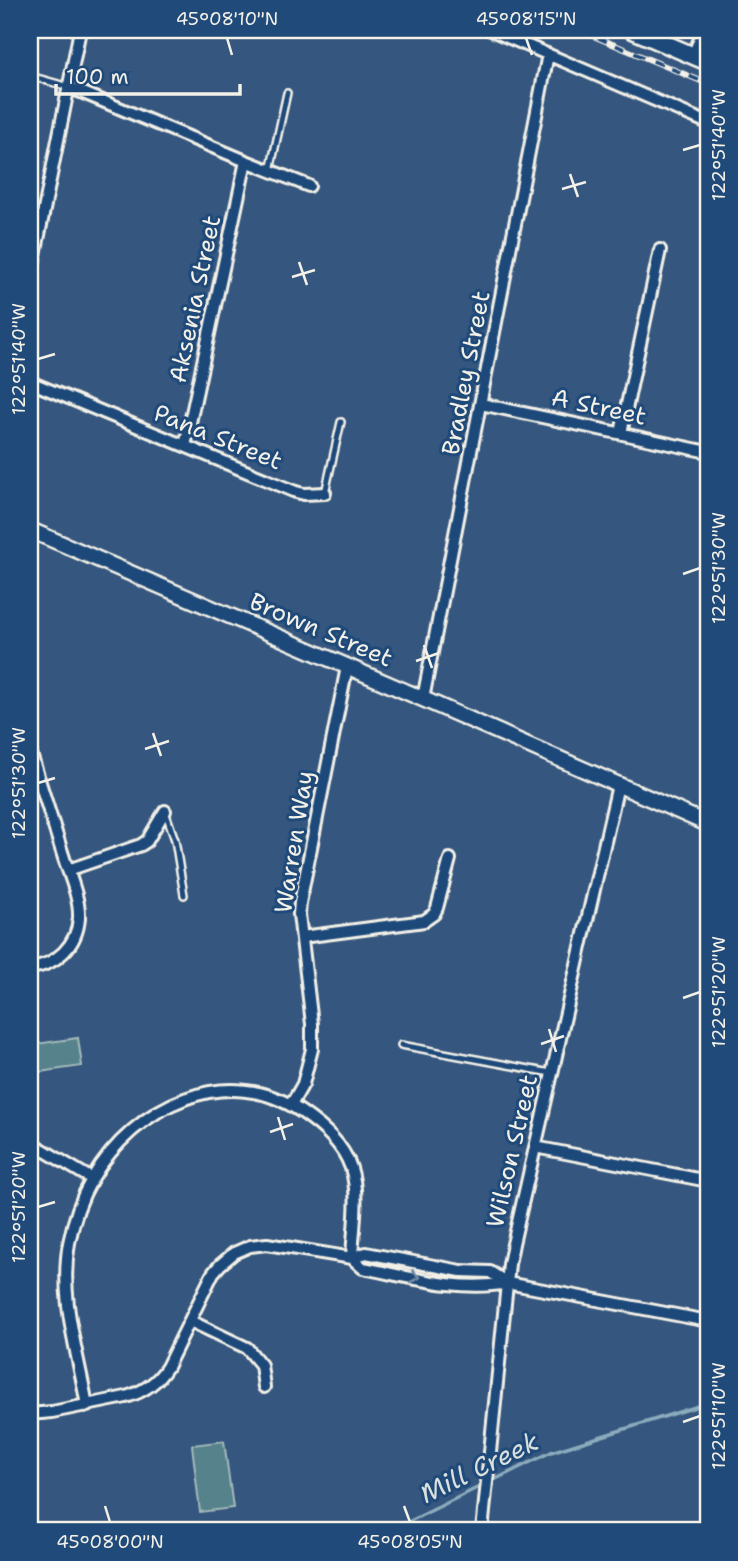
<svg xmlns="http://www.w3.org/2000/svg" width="738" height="1561" font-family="'Shantell Sans',sans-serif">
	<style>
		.green { fill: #54828b; stroke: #a4baba; stroke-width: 2 }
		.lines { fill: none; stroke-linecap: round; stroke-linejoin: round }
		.stream { stroke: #8cacbd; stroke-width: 3.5 }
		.service-casing { stroke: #f4f1e8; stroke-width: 10 }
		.minor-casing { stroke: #f4f1e8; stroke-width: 16 }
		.tertiary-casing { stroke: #f4f1e8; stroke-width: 19 }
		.secondary-casing { stroke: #f4f1e8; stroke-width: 21 }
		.service { stroke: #1f4a7a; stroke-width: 5 }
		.minor { stroke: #1f4a7a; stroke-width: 10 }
		.tertiary { stroke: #1f4a7a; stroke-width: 14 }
		.secondary { stroke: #1f4a7a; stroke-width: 16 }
		.rail-casing { stroke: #f4f1e8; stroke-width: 6 }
		.rail { stroke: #1f4a7a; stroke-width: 3.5; stroke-dasharray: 10; stroke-linecap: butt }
		.oneway { stroke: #748da6 }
		.ticks { fill: none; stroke: #f4f1e8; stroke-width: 2.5 }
		.labels { text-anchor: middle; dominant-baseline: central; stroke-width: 6; stroke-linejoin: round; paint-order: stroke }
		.street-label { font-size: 24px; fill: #f4f1e8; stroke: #1f4a7a }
		.water-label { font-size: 26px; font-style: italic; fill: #dae0dd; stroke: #1f4a7a }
		.neatline { fill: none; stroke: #f4f1e8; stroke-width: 2.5 }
		.ticks-label { font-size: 18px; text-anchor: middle; fill: #f4f1e8 }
	</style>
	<rect width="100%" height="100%" fill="#35567e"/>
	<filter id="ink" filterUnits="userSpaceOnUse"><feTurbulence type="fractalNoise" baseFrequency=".0143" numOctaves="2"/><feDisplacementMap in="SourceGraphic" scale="14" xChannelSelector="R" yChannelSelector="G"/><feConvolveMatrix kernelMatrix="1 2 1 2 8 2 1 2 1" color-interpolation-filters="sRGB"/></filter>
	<g filter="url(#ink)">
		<path class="green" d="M78 1038 82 1066 39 1072 36 1044Z
			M224 1441 233 1508 200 1512 192 1445Z"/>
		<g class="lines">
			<path class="stream" d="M490 1482 551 1452 708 1403
				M219 1531 247 1529 396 1528 483 1485"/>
			<g class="service-casing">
				<path id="service" d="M30 76 69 87
					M270 171 287 93
					M325 493 341 422
					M165 811 175 840 184 895
					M401 1045 551 1073"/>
			</g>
			<g class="minor-casing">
				<path id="minor" d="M491 30 708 123
					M693 55 704 30
					M69 87 246 161 309 186
					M30 280 80 30
					M30 382 296 492 304 494 325 493
					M481 404 708 452
					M621 433 660 250
					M185 446 246 161
					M423 699 548 54
					M30 751C41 786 52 820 63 855 69 875 80 898 79 918 77 946 56 965 30 968
					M68 870 141 845 147 841 165 811
					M302 937 417 922 424 921 434 914 437 908 450 859
					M291 1105 303 1084 312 1049V1024L299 914 300 903 347 667
					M30 1142 92 1179
					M535 1147 708 1181
					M352 1258 363 1268C410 1277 459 1292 507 1283L708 1321
					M190 1321 247 1348 261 1365 264 1387
					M87 1406C78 1352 59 1298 69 1243 73 1222 81 1198 92 1179 134 1106 228 1060 303 1113 323 1127 343 1144 351 1168 360 1196 353 1229 352 1258
					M30 1414 52 1412 126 1397C143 1392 157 1383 167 1367L213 1273 220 1265 234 1253 250 1246 267 1244 352 1258 366 1253 461 1271 490 1272 507 1283
					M482 1531 509 1264 513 1244 618 785"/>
			</g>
			<g class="tertiary-casing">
				<path id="tertiary" d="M30 530 423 699 708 824"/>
			</g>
			<g class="secondary-casing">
				<path id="secondary" d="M633 30 708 62"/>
			</g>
			<use href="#service" class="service"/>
			<use href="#minor" class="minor"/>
			<use href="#tertiary" class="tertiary"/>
			<use href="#secondary" class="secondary"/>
			<g class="rail-casing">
				<path id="rail" d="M579 30 708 84"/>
			</g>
			<use href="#rail" class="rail"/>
		</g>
		<defs><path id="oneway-chevron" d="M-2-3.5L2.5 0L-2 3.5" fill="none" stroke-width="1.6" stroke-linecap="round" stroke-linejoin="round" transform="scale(1.75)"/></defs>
		<use class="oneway" href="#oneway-chevron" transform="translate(415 1277) rotate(11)"/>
	</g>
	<path class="ticks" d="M227 38 232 55M526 38 532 55M683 150 700 145M570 174 578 197M562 189 586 182M299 262 307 285M292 277 315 270M38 359 55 354M683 574 700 568M424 645 432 668M416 661 439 653M153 733 161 756M145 749 169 741M38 783 55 778M683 998 700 992M549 1029 556 1052M541 1044 564 1036M278 1117 285 1140M270 1132 293 1124M38 1207 55 1202M683 1422 700 1416M105 1506 110 1522M404 1506 410 1522"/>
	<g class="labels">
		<g class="street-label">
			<text transform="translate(195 299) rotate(-78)">Aksenia Street</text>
			<text transform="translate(466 373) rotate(-79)">Bradley Street</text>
			<text transform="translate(599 407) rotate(12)">A Street</text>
			<text transform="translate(218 437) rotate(22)">Pana Street</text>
			<text transform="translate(321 630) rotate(23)">Brown Street</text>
			<text transform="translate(294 842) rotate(-81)">Warren Way</text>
			<text transform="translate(512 1151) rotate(-77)">Wilson Street</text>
		</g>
		<g class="water-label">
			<text transform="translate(479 1467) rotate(-26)">Mill Creek</text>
		</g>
	</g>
	<rect width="738" height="1561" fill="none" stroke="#1f4a7a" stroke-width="77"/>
	<path d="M56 84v10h184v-10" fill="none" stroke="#f4f1e8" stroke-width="3.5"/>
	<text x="66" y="84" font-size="21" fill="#f4f1e8" stroke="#1f4a7a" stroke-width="5" paint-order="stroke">100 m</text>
	<rect x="38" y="38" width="662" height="1484" class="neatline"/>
	<g class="ticks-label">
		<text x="227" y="25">45°08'10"N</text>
		<text x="526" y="25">45°08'15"N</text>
		<text transform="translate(719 145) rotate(-90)" y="6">122°51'40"W</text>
		<text transform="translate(19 359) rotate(-90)" y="6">122°51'40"W</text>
		<text transform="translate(719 568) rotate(-90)" y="6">122°51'30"W</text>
		<text transform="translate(19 783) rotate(-90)" y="6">122°51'30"W</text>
		<text transform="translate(719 992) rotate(-90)" y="6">122°51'20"W</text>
		<text transform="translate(19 1207) rotate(-90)" y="6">122°51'20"W</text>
		<text transform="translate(719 1416) rotate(-90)" y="6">122°51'10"W</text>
		<text x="110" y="1548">45°08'00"N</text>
		<text x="410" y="1548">45°08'05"N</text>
	</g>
</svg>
